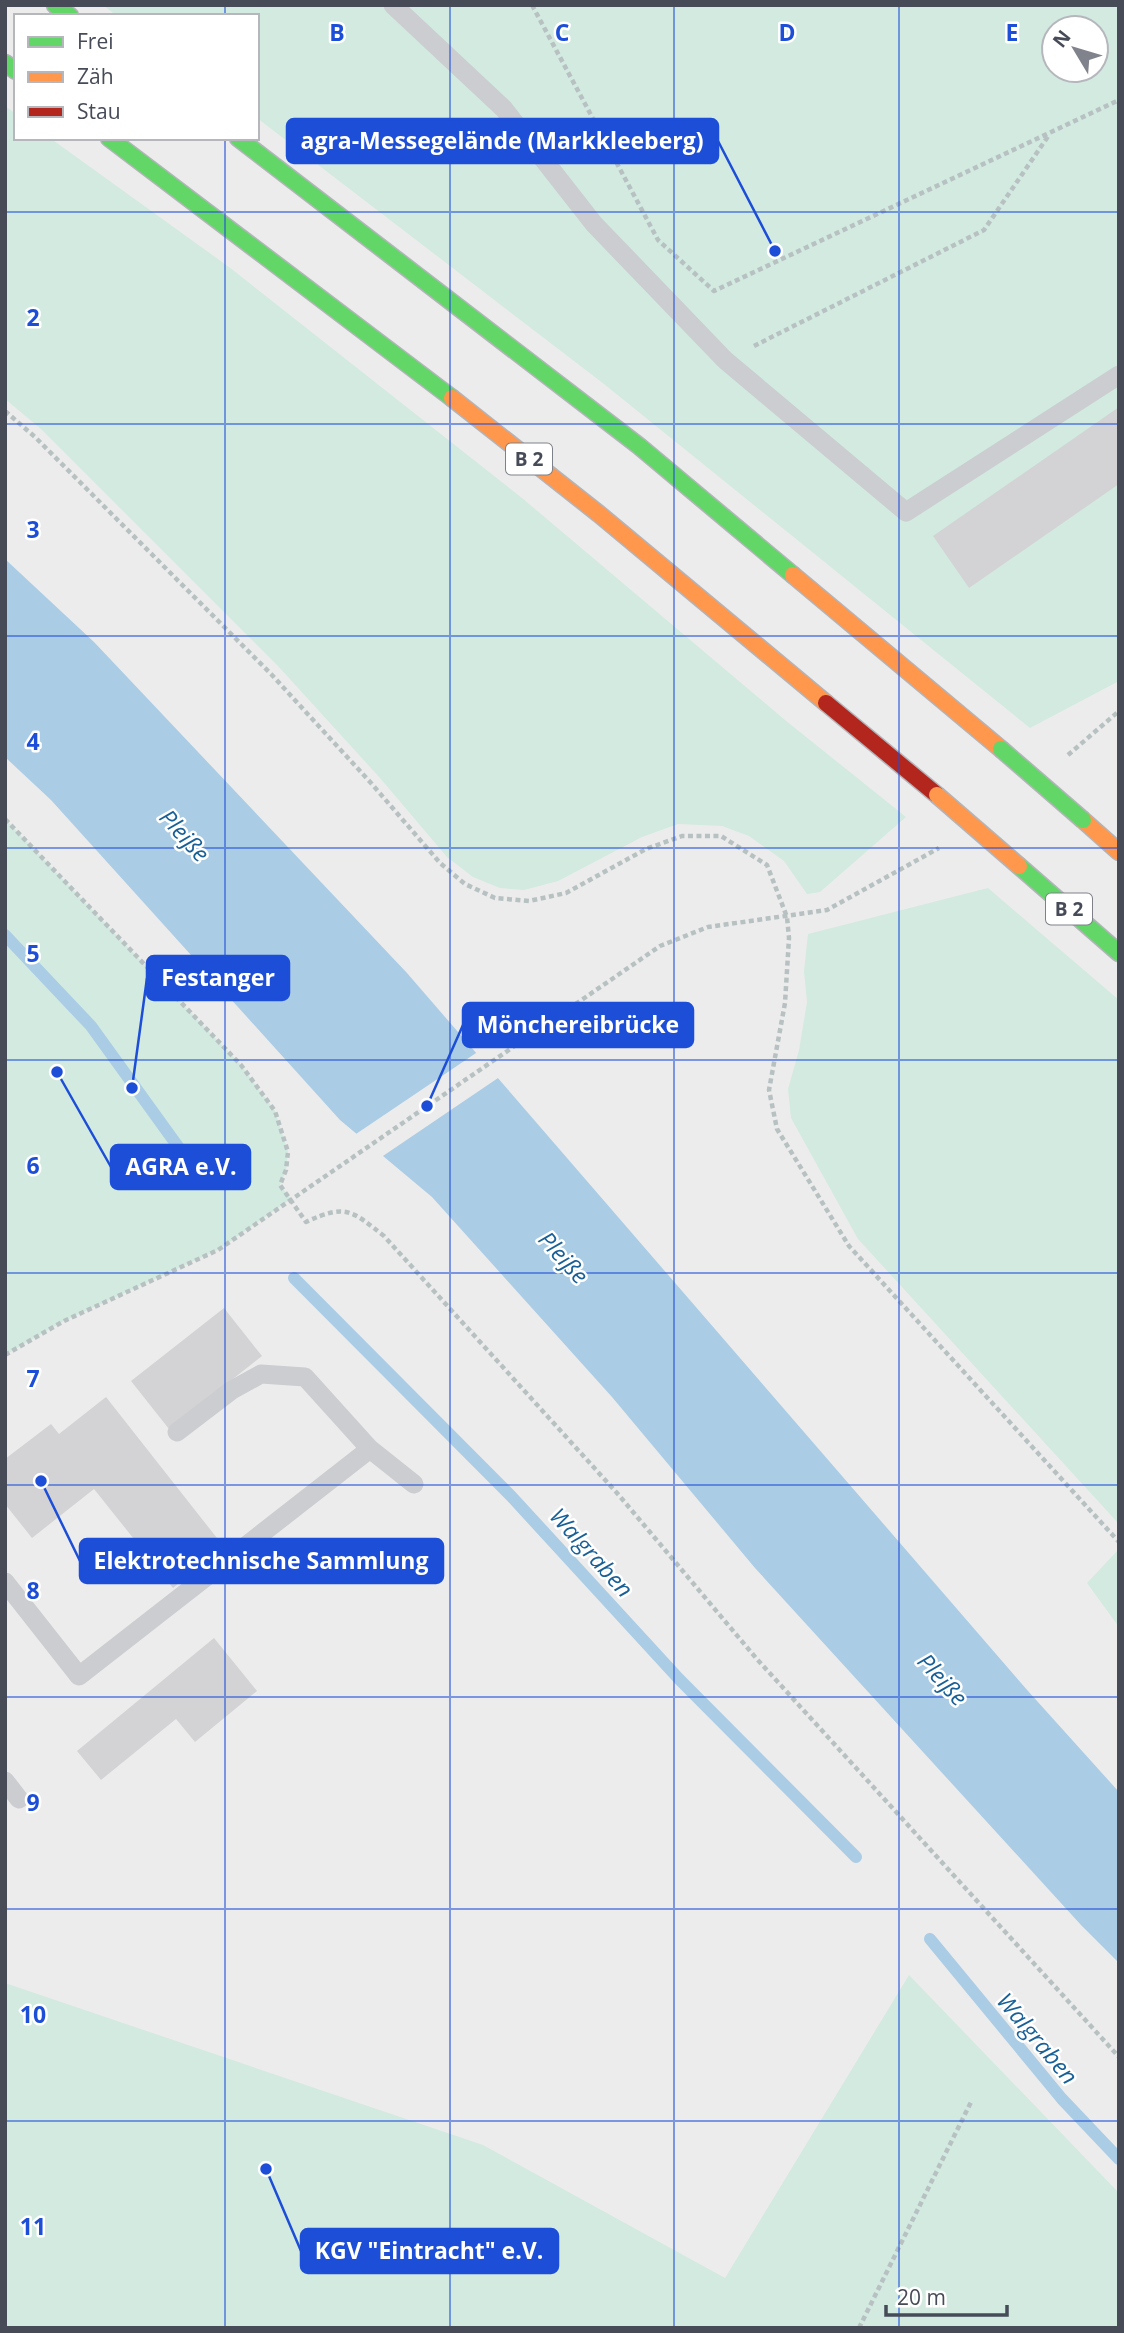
<svg xmlns="http://www.w3.org/2000/svg" width="1124" height="2333" font-family="'Open Sans',sans-serif">
	<style>
		.green { fill: #d2eae0; fill-rule: evenodd }
		.water { fill: #aacce5 }
		.pier { fill: #edecec }
		.lines { fill: none; stroke-linecap: round; stroke-linejoin: round }
		.stream { stroke: #aacce5; stroke-width: 12 }
		.building { fill: #d3d3d5 }
		.fast-casing { stroke: #b2b4ba; stroke-width: 19 }
		.slow-casing { stroke: #b2b4ba; stroke-width: 19 }
		.jam-casing { stroke: #b2b4ba; stroke-width: 19 }
		.path { stroke: #b7c1c1; stroke-width: 4.5; stroke-dasharray: 5 3.5; stroke-linecap: butt }
		.lane { stroke: #cbcdd0; stroke-width: 19 }
		.fast { stroke: #63d668; stroke-width: 16 }
		.slow { stroke: #ff974d; stroke-width: 16 }
		.jam { stroke: #b3261e; stroke-width: 16 }
		.fast-bridge-casing { stroke: #b2b4ba; stroke-width: 19; stroke-linecap: butt }
		.slow-bridge-casing { stroke: #b2b4ba; stroke-width: 19; stroke-linecap: butt }
		.fast-bridge { stroke: #63d668; stroke-width: 16 }
		.slow-bridge { stroke: #ff974d; stroke-width: 16 }
		.grid { fill: none; stroke: #1d4ed8; stroke-width: 2; stroke-opacity: 0.55 }
		.labels { text-anchor: middle; dominant-baseline: central; stroke-width: 5; stroke-linejoin: round; paint-order: stroke }
		.shield { fill: #fff; stroke: #7e8189; stroke-width: 2 }
		.shield-label { font-size: 19px; font-weight: bold; fill: #464b57 }
		.water-label { font-size: 23px; font-style: italic; fill: #196096; stroke: #fff }
		.grid-label { font-size: 23px; text-anchor: middle; font-weight: bold; fill: #1d4ed8; stroke: #fff; stroke-width: 5; stroke-linejoin: round; paint-order: stroke }
		.leader { fill: none; stroke: #1d4ed8; stroke-width: 2.5 }
		.callout-dot { fill: #1d4ed8; stroke: #fff; stroke-width: 2.5 }
		.callout { fill: #1d4ed8; stroke: #1d4ed8; stroke-width: 2.5 }
		.callout-label { font-size: 23px; text-anchor: middle; font-weight: bold; fill: #fff }
	</style>
	<rect width="100%" height="100%" fill="#edecec"/>
	<path class="green" d="M103 5H1119V681L1030 728 604 384 257 118V16H117ZM1054 28H1096V70H1054Z
		M5 106 16 114V138H50L229 267 522 498 785 720 906 817 820 892 807 894 784 861 749 836 722 826 678 824 642 837 558 881 524 890 500 888 473 877 447 857 380 778 278 666 41 429 5 399Z
		M5 819 241 1065 275 1111 288 1152 286 1170 280 1185 291 1199 218 1250 64 1321 5 1355Z
		M988 888 1119 1000V1524L858 1239 791 1118 788 1089 799 1050 807 1002 804 971 808 934Z
		M1119 1549V1627L1087 1583Z
		M909 1975 1119 2193V2328H5V1983L483 2145 725 2278Z"/>
	<path class="water" d="M5 559 94 642 407 973 1028 1691 1119 1792V1963L1081 1925 755 1568 612 1397 432 1197 340 1120 51 800 5 757Z"/>
	<path class="pier" d="M479 1051 501 1076 380 1158 353 1136Z"/>
	<g class="lines">
		<path class="stream" d="M5 935 91 1026 205 1184
			M294 1278 511 1496 679 1679 856 1857
			M930 1939 1062 2099 1119 2159"/>
	</g>
	<path class="building" d="M1119 407V484L969 588 933 536Z
		M224 1308 262 1356 169 1429 131 1381Z
		M106 1397 224 1547 173 1588 94 1489 32 1538 5 1504V1459L51 1424 59 1434Z
		M214 1638 257 1691 195 1742 176 1719 101 1780 77 1751Z"/>
	<g class="lines">
		<g class="fast-casing">
			<path id="fast" d="M55 5 70 16
				M5 63 16 71
				M109 138 452 398
				M238 138 639 446 793 575
				M1019 866 1119 953"/>
		</g>
		<g class="slow-casing">
			<path id="slow" d="M452 398 599 514 826 703
				M793 575 1001 749
				M1083 820 1119 852"/>
		</g>
		<g class="jam-casing">
			<path id="jam" d="M826 703 937 795"/>
		</g>
		<path class="path" d="M532 5 658 240 714 291 1119 100
			M754 346 984 230 1049 135
			M5 411 35 437 271 674 371 783 440 863 465 884 495 898 529 901 566 893 646 849 682 836H721L767 865 787 917 789 938 785 1003 769 1090 777 1129 849 1246 1119 1542
			M1068 755 1119 711
			M5 819 241 1065 275 1111 288 1152 286 1170 280 1185 306 1222C346 1203 352 1211 384 1236L617 1493 756 1658 1119 2057
			M5 1355 64 1321 218 1250 660 946 708 927 827 910 939 848
			M859 2328 971 2102"/>
		<path class="lane" d="M393 5 504 109 594 224 725 360 906 512 1119 375
			M177 1432 232 1390 261 1374 305 1377 370 1449 414 1484
			M5 1582 79 1676 370 1449
			M5 1781 19 1799"/>
		<use href="#fast" class="fast"/>
		<use href="#slow" class="slow"/>
		<use href="#jam" class="jam"/>
		<g class="fast-bridge-casing">
			<path id="fast-bridge" d="M1001 749 1083 820"/>
		</g>
		<g class="slow-bridge-casing">
			<path id="slow-bridge" d="M937 795 1019 866"/>
		</g>
		<use href="#fast-bridge" class="fast-bridge"/>
		<use href="#slow-bridge" class="slow-bridge"/>
	</g>
	<path class="grid" d="M225 5V16M450 5V2328M674 5V2328M899 5V2328M225 138V2328M5 212H1119M5 424H1119M5 636H1119M5 848H1119M5 1060H1119M5 1273H1119M5 1485H1119M5 1697H1119M5 1909H1119M5 2121H1119"/>
	<g class="labels">
		<g class="shield">
			<rect x="506" y="443.5" width="46" height="31" rx="5"/>
			<rect x="1046" y="893.5" width="46" height="31" rx="5"/>
		</g>
		<g class="shield-label">
			<text x="529" y="459">B 2</text>
			<text x="1069" y="909">B 2</text>
		</g>
		<g class="water-label">
			<text transform="translate(185 835) rotate(48)">Pleiße</text>
			<text transform="translate(564 1257) rotate(48)">Pleiße</text>
			<text transform="translate(592 1552) rotate(48)">Walgraben</text>
			<text transform="translate(943 1679) rotate(48)">Pleiße</text>
			<text transform="translate(1038 2038) rotate(50)">Walgraben</text>
		</g>
	</g>
	<g class="grid-label">
		<text x="337" y="41">B</text>
		<text x="562" y="41">C</text>
		<text x="787" y="41">D</text>
		<text x="1012" y="41">E</text>
		<text x="33" y="326">2</text>
		<text x="33" y="538">3</text>
		<text x="33" y="750">4</text>
		<text x="33" y="962">5</text>
		<text x="33" y="1174">6</text>
		<text x="33" y="1387">7</text>
		<text x="33" y="1599">8</text>
		<text x="33" y="1811">9</text>
		<text x="33" y="2023">10</text>
		<text x="33" y="2235">11</text>
	</g>
	<path class="leader" d="M775 251L718 141M132 1088L147 978M427 1106L463 1025M57 1072L111 1167M41 1481L80 1561M266 2169L301 2251"/>
	<g class="callout-dot">
		<circle cx="775" cy="251" r="7"/>
		<circle cx="132" cy="1088" r="7"/>
		<circle cx="427" cy="1106" r="7"/>
		<circle cx="57" cy="1072" r="7"/>
		<circle cx="41" cy="1481" r="7"/>
		<circle cx="266" cy="2169" r="7"/>
	</g>
	<g class="callout">
		<rect x="287" y="119" width="431" height="44" rx="7"/>
		<rect x="147" y="956" width="142" height="44" rx="7"/>
		<rect x="463" y="1003" width="230" height="44" rx="7"/>
		<rect x="111" y="1145" width="139" height="44" rx="7"/>
		<rect x="80" y="1539" width="363" height="44" rx="7"/>
		<rect x="301" y="2229" width="257" height="44" rx="7"/>
	</g>
	<g class="callout-label">
		<text x="502" y="149">agra-Messegelände (Markkleeberg)</text>
		<text x="218" y="986">Festanger</text>
		<text x="578" y="1033">Mönchereibrücke</text>
		<text x="181" y="1175">AGRA e.V.</text>
		<text x="261" y="1569">Elektrotechnische Sammlung</text>
		<text x="429" y="2259">KGV "Eintracht" e.V.</text>
	</g>
	<rect width="1124" height="2333" fill="none" stroke="#464b57" stroke-width="14"/>
	<rect x="14" y="14" width="245" height="126" fill="#ffffff" stroke="#b5b7bc" stroke-width="2"/>
	<rect x="28" y="37" width="35" height="10" fill="#63d668" stroke="#b5b7bc" stroke-width="2"/>
	<text x="77" y="49" font-size="21" fill="#464b57">Frei</text>
	<rect x="28" y="72" width="35" height="10" fill="#ff974d" stroke="#b5b7bc" stroke-width="2"/>
	<text x="77" y="84" font-size="21" fill="#464b57">Zäh</text>
	<rect x="28" y="107" width="35" height="10" fill="#b3261e" stroke="#b5b7bc" stroke-width="2"/>
	<text x="77" y="119" font-size="21" fill="#464b57">Stau</text>
	<g transform="translate(1075 49) rotate(308)"><circle r="33" fill="#ffffff" stroke="#b5b7bc" stroke-width="2"/>
	<path d="M0-5L12 26L0 18L-12 26Z" fill="#80838b"/>
	<text y="-10" font-size="19" font-weight="bold" text-anchor="middle" fill="#464b57">N</text>
	</g>
	<path d="M886 2305v10h121v-10" fill="none" stroke="#464b57" stroke-width="3.5"/>
	<text x="897" y="2305" font-size="21" fill="#464b57" stroke="#ffffff" stroke-width="5" paint-order="stroke">20 m</text>
</svg>
